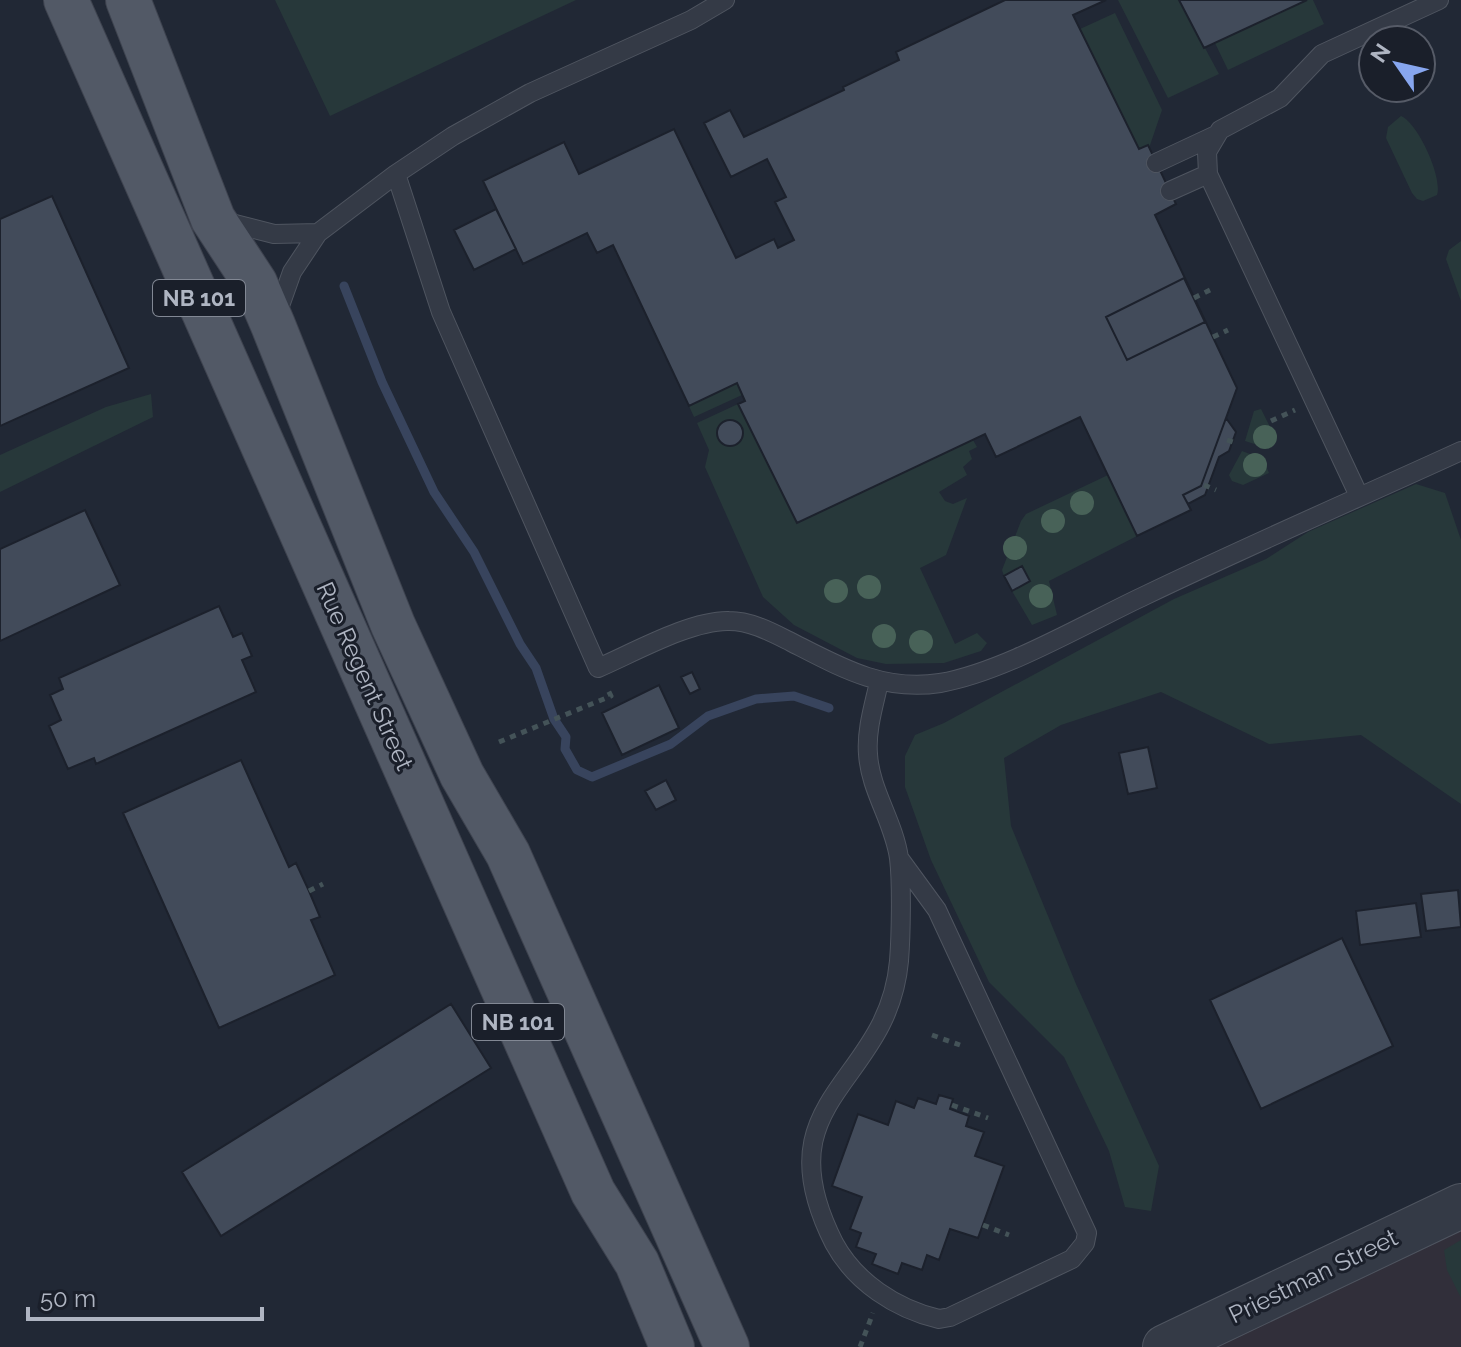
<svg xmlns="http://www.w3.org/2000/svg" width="1461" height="1347" font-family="Raleway,sans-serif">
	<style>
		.medical { fill: #312f3a }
		.green { fill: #27383a }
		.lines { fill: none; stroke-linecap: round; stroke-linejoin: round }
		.stream { stroke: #38445d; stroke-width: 9 }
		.building { fill: #424b5a; stroke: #1c212c; stroke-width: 2 }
		.service-casing { stroke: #4f5560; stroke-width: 20 }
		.tertiary-casing { stroke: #4f5560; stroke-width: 46 }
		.primary-casing { stroke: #3e434f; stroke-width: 46 }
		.path { stroke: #445358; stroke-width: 5; stroke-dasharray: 6 6; stroke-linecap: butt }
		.service { stroke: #343a46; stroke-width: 18 }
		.tertiary { stroke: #343a46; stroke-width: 44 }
		.primary { stroke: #525966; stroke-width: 44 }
		.tree { fill: #486258 }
		.labels { text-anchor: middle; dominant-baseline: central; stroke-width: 6; stroke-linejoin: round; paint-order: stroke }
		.shield { fill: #1a1f2a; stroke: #828894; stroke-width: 2 }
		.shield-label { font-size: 22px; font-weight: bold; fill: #afb5c2 }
		.street-label { font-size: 24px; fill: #afb5c2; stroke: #1a1f2a }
	</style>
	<rect width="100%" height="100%" fill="#212835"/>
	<path class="medical" d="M1461 1206V1347H1165Z"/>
	<path class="green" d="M275 0H576L330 116Z
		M1118 0H1179L1219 74 1168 98Z
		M1307 0H1313L1324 24 1228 70 1215 43Z
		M1115 13 1162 110 1149 148 1139 149 1080 29Z
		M1401 116C1418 123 1443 178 1437 195L1423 201 1417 199 1412 193 1386 138 1388 127Z
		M1461 241V301L1446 259 1449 250Z
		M737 383 742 395 694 417 689 406Z
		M151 394 153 417 0 492V455L106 407Z
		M738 404 798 523 973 440 977 447 969 451 972 459 963 467 967 475 939 492 945 501 953 504 967 498 946 555 920 568 955 644 977 633 987 643 981 651 944 663 886 664 857 658 794 625 763 597 705 467 709 450 697 423Z
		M1261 409 1277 441 1267 448 1245 441 1254 411Z
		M1242 451 1263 459 1269 473 1243 485 1232 481 1229 475Z
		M1108 475 1137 536 1049 581 1057 615 1032 625 1012 591 1030 581 1022 566 1004 576 1002 570 1021 521 1026 514Z
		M1416 484 1445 493 1461 540V804L1361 735 1269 744 1161 692 1061 725 1004 758 1011 826 1076 984 1159 1166 1151 1211 1125 1207 1109 1151 1064 1057 989 982 931 860 905 787V756L915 735 944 723 1174 599 1266 559 1308 532Z
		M1461 1240V1298L1447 1270 1444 1250Z"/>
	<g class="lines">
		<path class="stream" d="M344 286 382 382 434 492 474 552 520 644 536 668 554 719 566 737 565 749 577 770 592 777 671 744 708 716 756 699 794 696 829 708"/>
	</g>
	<path class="building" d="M1005 0H1106L1073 15 1139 149 1148 145 1176 204 1155 215 1237 388 1201 486 1183 495 1191 510 1137 536 1080 417 996 457 985 434 797 523 738 404 745 401 737 383 689 406 613 245 597 253 587 233 523 264 483 181 564 142 579 174 674 129 736 258 774 239 778 248 794 240 775 202 786 197 767 159 731 177 704 123 730 110 744 137 844 90 843 87 899 60 896 52Z
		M1179 0H1307L1204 48Z
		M52 196 129 368 0 426V219Z
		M496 209 516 249 474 270 454 230Z
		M1184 278 1205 322 1127 360 1106 317Z
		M1226 418 1236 432 1229 451 1219 457 1205 495 1188 504 1183 495 1201 486Z
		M717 433a13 13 0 1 1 26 0a13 13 0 1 1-26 0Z
		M85 510 120 585 0 641V549Z
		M1022 566 1030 581 1012 591 1004 576Z
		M219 606 233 637 242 633 252 656 242 660 256 692 96 764 94 758 68 769 49 726 61 720 50 695 63 689 59 678Z
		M692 672 700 689 690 694 681 677Z
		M659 685 679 728 622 755 602 713Z
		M1148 747 1157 788 1128 794 1119 753Z
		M241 760 289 867 296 863 309 891 320 917 311 920 335 975 219 1028 123 813Z
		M666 780 676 800 656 810 645 791Z
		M1458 890 1461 927 1426 931 1421 894Z
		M1416 903 1421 937 1360 945 1356 911Z
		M1342 938 1393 1046 1261 1109 1210 1000Z
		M451 1004 491 1068 221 1236 182 1172Z
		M939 1095 953 1099 950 1109 969 1116 966 1126 984 1132 975 1156 1004 1166 978 1238 950 1229 939 1260 927 1255 922 1270 902 1263 898 1274 872 1264 876 1254 856 1247 861 1233 850 1229 862 1197 832 1186 858 1114 888 1125 896 1101 914 1108 918 1098 936 1104Z"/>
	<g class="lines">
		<g class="service-casing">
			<path id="service" d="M1156 163 1216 135
				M396 174 441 312 598 668C633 653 691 620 729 621 751 621 771 632 791 642 840 667 883 692 940 683 1004 672 1086 623 1146 595 1250 545 1356 499 1461 451
				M1170 191 1208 174
				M223 221 274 234 318 233
				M276 317 292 272 318 233 396 174 453 136 530 93 691 20 725 0
				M1359 496 1208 174 1207 152 1220 130 1280 98 1322 54 1439 0
				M879 682C874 705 866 730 868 754 870 790 894 822 899 858 902 883 901 936 899 961 888 1086 760 1097 834 1243 855 1282 896 1309 939 1319L950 1317 1072 1259 1085 1243 1087 1233 937 910 899 858"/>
		</g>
		<g class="tertiary-casing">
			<path id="tertiary" d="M1165 1347 1461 1206"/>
		</g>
		<g class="primary-casing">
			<path id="primary" d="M66 0 593 1192 637 1263 672 1347
				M128 0 213 219 255 283 273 325 393 625 462 775 508 854 727 1347"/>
		</g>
		<path class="path" d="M1194 298 1210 290
			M1213 337 1228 330
			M1271 421 1295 410
			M1227 440 1233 442
			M1204 485 1216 490
			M499 742 611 696 608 690
			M309 891 323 884
			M932 1035 960 1045
			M952 1105 988 1118
			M983 1225 1009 1235
			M860 1347 873 1313"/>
		<use href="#service" class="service"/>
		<use href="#tertiary" class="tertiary"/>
		<use href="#primary" class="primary"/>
	</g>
	<g class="tree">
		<circle cx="1265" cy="437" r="12"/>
		<circle cx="1255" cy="465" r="12"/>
		<circle cx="1082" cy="503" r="12"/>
		<circle cx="1053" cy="521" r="12"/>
		<circle cx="1015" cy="548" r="12"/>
		<circle cx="869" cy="587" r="12"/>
		<circle cx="836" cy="591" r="12"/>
		<circle cx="1041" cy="596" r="12"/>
		<circle cx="884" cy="636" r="12"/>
		<circle cx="921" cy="642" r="12"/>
	</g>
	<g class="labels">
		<g class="shield">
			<rect x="153" y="280" width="92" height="36" rx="6"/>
			<rect x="472" y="1004" width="92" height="36" rx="6"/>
		</g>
		<g class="shield-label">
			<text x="199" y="298">NB 101</text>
			<text x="518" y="1022">NB 101</text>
		</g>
		<g class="street-label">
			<text transform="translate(365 676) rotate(66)">Rue Regent Street</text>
			<text transform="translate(1313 1276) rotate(-26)">Priestman Street</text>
		</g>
	</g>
	<g transform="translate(1397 64) rotate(304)"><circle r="38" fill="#1a1f2a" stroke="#565b67" stroke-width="2"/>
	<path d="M0-6L14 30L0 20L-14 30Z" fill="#87a6ef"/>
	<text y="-12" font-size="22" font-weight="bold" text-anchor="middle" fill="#afb5c2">N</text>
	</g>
	<path d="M28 1307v12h234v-12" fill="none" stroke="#afb5c2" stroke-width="4"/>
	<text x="40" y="1307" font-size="24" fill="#afb5c2" stroke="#1a1f2a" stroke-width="6" paint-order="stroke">50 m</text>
</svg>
